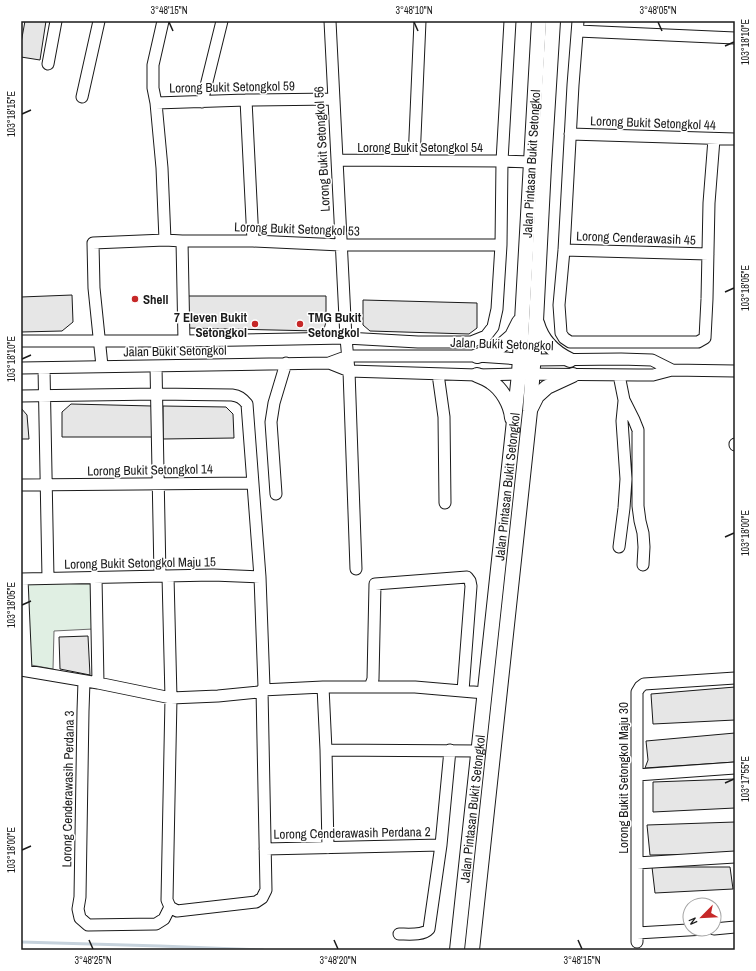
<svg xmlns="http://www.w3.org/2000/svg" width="756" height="971" font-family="'Archivo Narrow',sans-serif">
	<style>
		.green { fill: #e0efe3; stroke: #6a6a6a }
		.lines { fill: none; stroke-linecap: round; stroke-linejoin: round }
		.stream { stroke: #c6d2dc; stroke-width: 3 }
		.building { fill: #e6e6e6; stroke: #1a1a1a }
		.minor-casing { stroke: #1a1a1a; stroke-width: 13 }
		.major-casing { stroke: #1a1a1a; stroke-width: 16 }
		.minor { stroke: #fff; stroke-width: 11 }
		.major { stroke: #fff; stroke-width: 14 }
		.ticks { fill: none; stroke: #1a1a1a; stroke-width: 1.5 }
		.poi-dot { fill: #c62828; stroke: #fff; stroke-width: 1.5 }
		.labels { text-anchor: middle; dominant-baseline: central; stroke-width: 3; stroke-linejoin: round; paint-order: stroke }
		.street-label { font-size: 13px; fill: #1a1a1a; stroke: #fff }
		.poi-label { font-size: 13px; font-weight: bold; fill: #1a1a1a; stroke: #fff; text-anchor: start }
		.neatline { fill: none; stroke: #1a1a1a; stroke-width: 1.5 }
		.ticks-label { font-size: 10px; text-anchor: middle; fill: #1a1a1a }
	</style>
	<rect width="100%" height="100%" fill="#fff"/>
	<path class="green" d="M91 582 93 629 54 631 53 669 31 665 27 583Z"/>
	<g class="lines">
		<path class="stream" d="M21 942 160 946 263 950"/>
	</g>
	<path class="building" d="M25 21H46L40 60 21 57V43Z
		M72 295 73 322 62 331 21 332V297Z
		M187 296H326V322L324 329 317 331 187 328Z
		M363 300 477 303V328L469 334 370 331 363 325Z
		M71 404 152 406 153 437H62V412Z
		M163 406 226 407 233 414 234 438 163 439Z
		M21 408 27 415 29 439H21Z
		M88 636 90 675 60 669 59 637Z
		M735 687V720L653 724 651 694Z
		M735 733V762L645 768 648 760 646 741Z
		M735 779V808L653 812V782Z
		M735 822V854L650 855 647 825Z
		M652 867H730L733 889 655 893Z"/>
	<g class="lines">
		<g class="minor-casing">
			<path id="minor" d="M163 21 153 65V88L156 103 162 168 165 240
				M330 21 346 338 349 371 356 569
				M578 21 573 85 564 250 559 305 561 333 564 338 570 342H698L705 338 707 299 709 203 714 139
				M578 31 735 38
				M48 64 56 21
				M82 97 99 21
				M246 100 253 241
				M202 102 222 21
				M156 103 246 100 334 99
				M570 134 735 139
				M337 160 502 161 531 162
				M414 160 420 21
				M182 241 184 341
				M564 250 708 254
				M21 341H184L346 338 418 342H471L486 336 493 327 497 309 501 245 502 161 510 21
				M329 363 349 371 477 375 519 374 638 375H653L672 370 735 371
				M102 366 94 288 93 243 165 240 182 241H253L341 245H501
				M156 366 160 576
				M21 368 329 363 348 356H477L533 360 621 359 652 360 672 370
				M44 368 48 578
				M438 374 444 417 445 503
				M619 375 624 400 634 420 638 430V506L640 521 643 533 644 547 643 565
				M21 396 157 394 232 395C239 396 242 398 247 404L260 577 264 687 262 690 266 890 262 898 256 902 177 911 170 907 167 900 171 698 168 576
				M735 445V444
				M21 485 253 483
				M276 494 271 422 274 403 286 363
				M619 547 624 508 626 479 622 421 624 401
				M96 577 98 683
				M21 579 213 575 260 577
				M22 579 26 670
				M21 670 98 683 171 698 218 696 259 692 262 690 323 687H415L485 693
				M84 681 83 711 80 897 78 909 80 918 88 925 156 924 164 919 170 907
				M323 687 326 750 328 848
				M370 687 373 679 375 584 467 577 470 581 471 586 463 691
				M326 750 479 751
				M637 775 735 768
				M265 849 441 845
				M637 863 735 857
				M714 929 735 927
				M637 933 705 929
				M399 934C407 934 423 936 429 929L441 845 450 750
				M637 942V692L640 687 644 684 735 678"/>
		</g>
		<g class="major-casing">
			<g id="major">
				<path d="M537 323C542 341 553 352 570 360"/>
				<path d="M477 356 496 350 512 336 519 322"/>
				<path d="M477 375C482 377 487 379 491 382 502 389 511 405 512 418"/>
				<path d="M531 408 537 396 547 387 573 375"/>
				<path id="s1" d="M457 950 519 374 539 21"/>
				<path d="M472 950 530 411 536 321 544 166 553 21"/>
			</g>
		</g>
		<use href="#minor" class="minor"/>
		<use href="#major" class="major"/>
	</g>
	<path class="ticks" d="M169 22 173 31M414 22 418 31M658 22 662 31M725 46 734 42M22 114 31 110M725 292 734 288M22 359 31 355M725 537 734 533M22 605 31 601M725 783 734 779M22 850 31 846M89 940 93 949M334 940 338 949M578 940 582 949"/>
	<g class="poi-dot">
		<circle cx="135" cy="299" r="4"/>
		<circle cx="255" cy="324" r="4"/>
		<circle cx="300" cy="324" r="4"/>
	</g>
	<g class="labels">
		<g class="street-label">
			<text transform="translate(232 87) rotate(-1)">Lorong Bukit Setongkol 59</text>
			<text transform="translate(653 123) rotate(2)">Lorong Bukit Setongkol 44</text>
			<text x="420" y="147">Lorong Bukit Setongkol 54</text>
			<text transform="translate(322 149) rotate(-93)">Lorong Bukit Setongkol 56</text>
			<text stroke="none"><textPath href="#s1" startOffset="790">Jalan Pintasan Bukit Setongkol</textPath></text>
			<text transform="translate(297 229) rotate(2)">Lorong Bukit Setongkol 53</text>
			<text transform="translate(636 238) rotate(2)">Lorong Cenderawasih 45</text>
			<text transform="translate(502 344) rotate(2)">Jalan Bukit Setongkol</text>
			<text transform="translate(175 351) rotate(-1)">Jalan Bukit Setongkol</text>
			<text transform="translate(150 470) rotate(-1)">Lorong Bukit Setongkol 14</text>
			<text stroke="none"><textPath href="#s1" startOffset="466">Jalan Pintasan Bukit Setongkol</textPath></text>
			<text transform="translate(140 563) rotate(-1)">Lorong Bukit Setongkol Maju 15</text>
			<text transform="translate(623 778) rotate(-90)">Lorong Bukit Setongkol Maju 30</text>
			<text transform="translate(68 789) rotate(-89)">Lorong Cenderawasih Perdana 3</text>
			<text stroke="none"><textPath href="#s1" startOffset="142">Jalan Pintasan Bukit Setongkol</textPath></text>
			<text transform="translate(352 833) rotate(-1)">Lorong Cenderawasih Perdana 2</text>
		</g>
		<g class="poi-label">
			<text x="143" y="299">Shell</text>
			<text x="247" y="317" text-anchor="end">7 Eleven Bukit<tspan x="247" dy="15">Setongkol</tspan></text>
			<text x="308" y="317">TMG Bukit<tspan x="308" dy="15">Setongkol</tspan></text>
		</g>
	</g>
	<rect width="756" height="971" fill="none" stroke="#ffffff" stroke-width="44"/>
	<g transform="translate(702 917) rotate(246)"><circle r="19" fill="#ffffff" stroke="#a3a3a3"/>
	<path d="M0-3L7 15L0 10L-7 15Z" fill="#c62828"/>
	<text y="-6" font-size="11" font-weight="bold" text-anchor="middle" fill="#1a1a1a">N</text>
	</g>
	<rect x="22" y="22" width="712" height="927" class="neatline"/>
	<g class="ticks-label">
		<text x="169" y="14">3°48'15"N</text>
		<text x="414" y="14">3°48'10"N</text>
		<text x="658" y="14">3°48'05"N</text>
		<text transform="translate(745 42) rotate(-90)" y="4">103°18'10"E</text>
		<text transform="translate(11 114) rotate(-90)" y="4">103°18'15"E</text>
		<text transform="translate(745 288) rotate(-90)" y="4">103°18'05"E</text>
		<text transform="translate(11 359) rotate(-90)" y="4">103°18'10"E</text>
		<text transform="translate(745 533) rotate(-90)" y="4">103°18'00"E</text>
		<text transform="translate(11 605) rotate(-90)" y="4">103°18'05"E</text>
		<text transform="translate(745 779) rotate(-90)" y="4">103°17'55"E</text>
		<text transform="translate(11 850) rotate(-90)" y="4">103°18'00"E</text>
		<text x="93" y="964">3°48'25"N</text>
		<text x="338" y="964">3°48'20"N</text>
		<text x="582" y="964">3°48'15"N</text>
	</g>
</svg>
